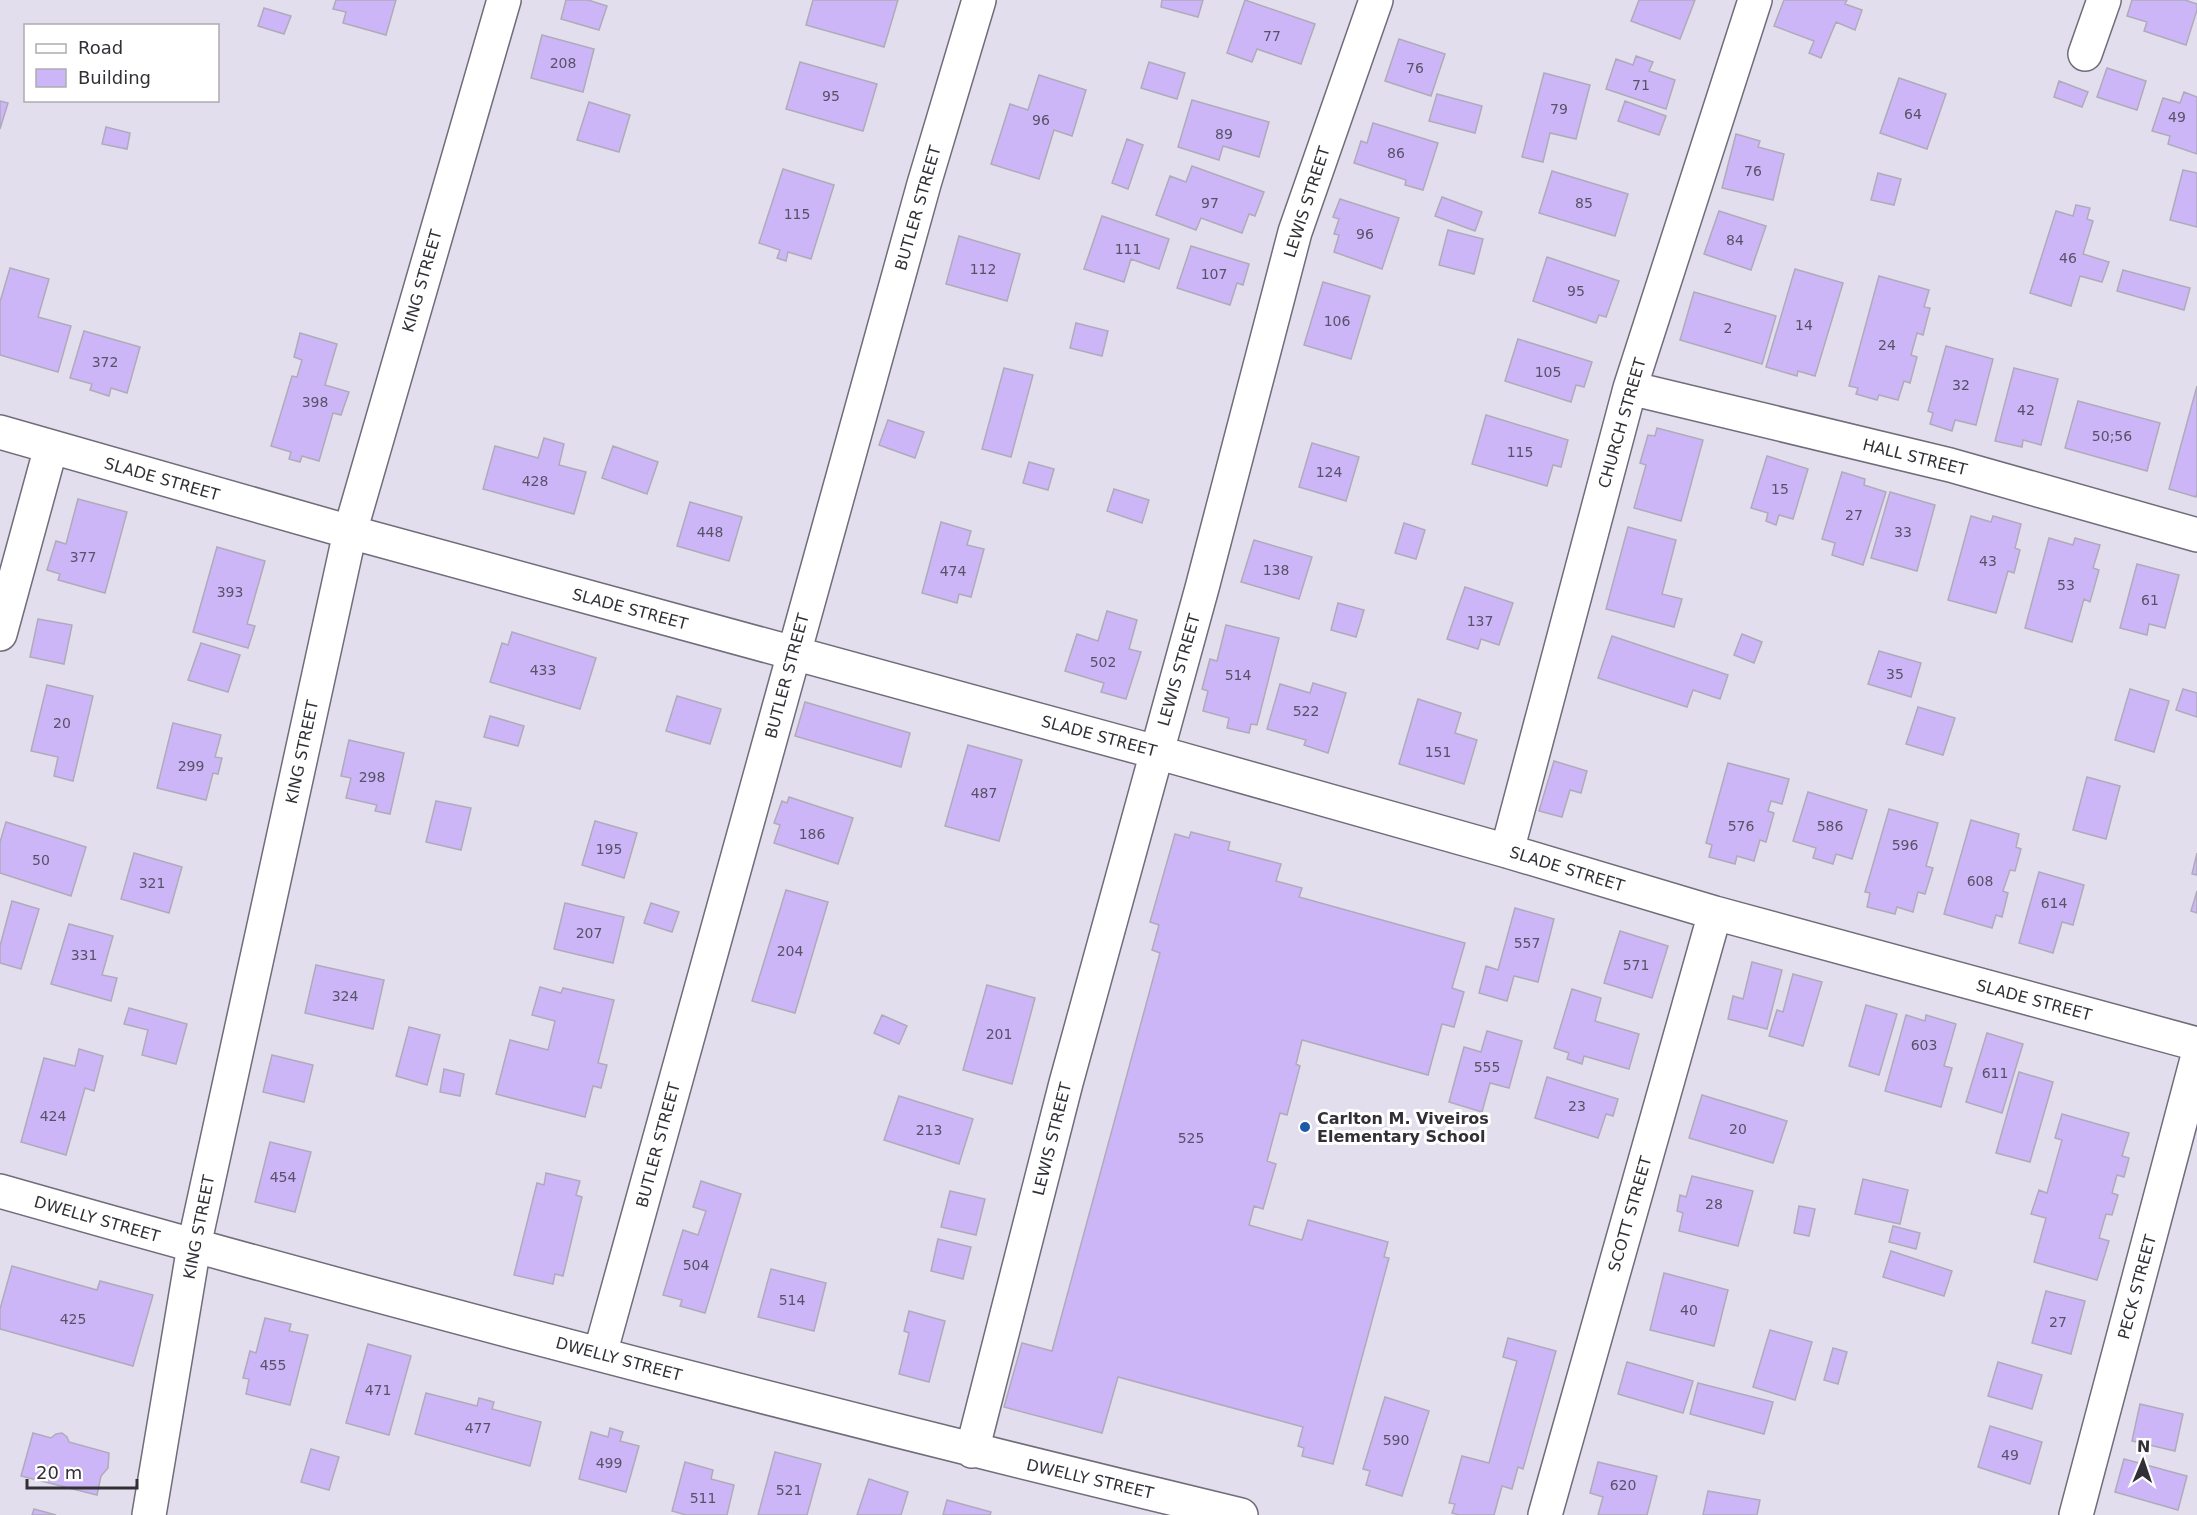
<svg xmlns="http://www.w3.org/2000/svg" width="2197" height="1515" font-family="'DejaVu Sans',sans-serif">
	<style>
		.building { fill: #ccb6f8; stroke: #afabb9; stroke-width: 1.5 }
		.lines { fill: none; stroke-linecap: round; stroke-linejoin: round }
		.minor-casing { stroke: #706c79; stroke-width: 36 }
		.minor { stroke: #fff; stroke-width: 33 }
		.poi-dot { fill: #1c59aa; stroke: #fff; stroke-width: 2 }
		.labels { text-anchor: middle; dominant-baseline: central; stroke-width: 6; stroke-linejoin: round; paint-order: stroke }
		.number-label { font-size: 14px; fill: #585266 }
		.street-label { font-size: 16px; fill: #323036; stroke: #fff }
		.poi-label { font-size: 16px; font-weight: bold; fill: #323036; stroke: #fff; text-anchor: start }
	</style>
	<rect width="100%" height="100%" fill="#e2deed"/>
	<path class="building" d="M336 0H396L386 35 343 23 346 12 333 9Z
		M566 0H588L607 6 599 30 561 19Z
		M813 0H898L884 47 806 25Z
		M1162 0H1203L1198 17 1161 7Z
		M1245 0 1315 24 1301 64 1257 49 1252 62 1227 53Z
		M1639 0H1695L1680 39 1631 21Z
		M1784 0H1847L1845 4 1862 10 1855 30 1836 22 1821 58 1809 53 1814 41 1774 26Z
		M2132 0H2185L2197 4V10L2186 45 2144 31 2147 22 2127 16Z
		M264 8 291 16 284 34 258 26Z
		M542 35 594 49 583 92 531 78Z
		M1399 39 1445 54 1431 96 1385 81Z
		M1636 56 1653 62 1649 71 1675 80 1666 109 1606 89 1616 59 1633 65Z
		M800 62 877 84 863 131 786 109Z
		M1149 62 1185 73 1177 99 1141 88Z
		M2107 68 2146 81 2137 110 2097 97Z
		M1544 73 1590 85 1576 139 1550 133 1543 162 1522 157Z
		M1039 75 1086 90 1072 136 1054 130 1039 179 991 164 1010 104 1028 110Z
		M1899 78 1946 94 1927 149 1880 133Z
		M2059 81 2088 92 2082 107 2054 97Z
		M2184 92 2197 97V154L2168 144 2170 136 2152 131 2163 98 2180 103Z
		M1437 94 1482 106 1475 133 1429 121Z
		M1192 100 1269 122 1259 157 1223 146 1219 160 1178 147Z
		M0 101 8 103 0 129Z
		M1625 101 1666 116 1659 135 1618 121Z
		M589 102 630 115 619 152 577 140Z
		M1373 123 1438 143 1423 190 1405 185 1406 180 1354 163 1361 141 1367 143Z
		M106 127 130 133 127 149 102 144Z
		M1736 134 1760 141 1758 147 1784 154 1773 200 1722 188Z
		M1127 139 1143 145 1128 189 1112 183Z
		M1192 166 1264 192 1255 216 1249 214 1242 233 1201 218 1196 230 1156 215 1170 176 1186 182Z
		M783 169 834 185 811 259 788 252 786 261 777 258 780 250 759 243Z
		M2183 170 2197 173V227L2170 220Z
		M1552 171 1628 194 1615 236 1539 213Z
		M1878 173 1901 179 1894 205 1871 200Z
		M1442 197 1482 212 1475 231 1435 216Z
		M1340 199 1399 218 1382 269 1334 252 1339 235 1334 234 1339 219 1333 217Z
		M2076 205 2090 208 2087 219 2093 221 2083 254 2109 262 2102 282 2080 276 2071 306 2030 293 2056 211 2073 216Z
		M1719 211 1766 226 1751 270 1704 254Z
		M1102 216 1169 239 1159 269 1131 259 1124 282 1084 269Z
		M1448 230 1483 239 1474 274 1439 265Z
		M959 236 1020 254 1007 301 946 284Z
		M1191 246 1249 264 1243 285 1237 283 1230 305 1177 288Z
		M1547 257 1619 281 1606 317 1599 315 1596 323 1533 301Z
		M10 268 49 279 38 317 71 326 58 372 0 355V302Z
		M1795 269 1843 283 1815 376 1798 371 1797 376 1766 367Z
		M2123 270 2190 288 2184 310 2117 291Z
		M1879 276 1929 290 1924 307 1930 308 1923 335 1917 333 1911 355 1917 357 1910 383 1904 381 1898 400 1879 395 1877 400 1856 394 1858 388 1849 386Z
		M1323 282 1370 296 1351 359 1304 345Z
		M1694 292 1776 316 1762 364 1680 340Z
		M1076 323 1108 331 1102 356 1070 348Z
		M84 331 140 347 127 393 111 388 109 396 90 390 92 384 70 378Z
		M300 333 337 344 325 385 349 392 341 415 333 413 319 461 302 456 300 462 289 459 291 452 271 446 292 376 297 377 302 360 294 357Z
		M1518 339 1592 362 1584 387 1576 385 1571 402 1505 381Z
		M1946 346 1993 359 1976 425 1955 420 1952 431 1930 424 1933 413 1928 411Z
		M1004 368 1033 375 1011 457 982 449Z
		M2014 368 2058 379 2041 445 2023 440 2022 447 1995 441Z
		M2197 386V492L2196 497 2169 489Z
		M2078 401 2160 423 2147 471 2065 448Z
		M1486 415 1568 440 1561 467 1553 465 1547 486 1472 464Z
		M888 420 924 432 915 458 879 445Z
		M1657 428 1703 440 1681 521 1634 508 1646 465 1640 463 1648 435 1655 436Z
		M544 438 564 444 559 465 586 472 574 514 483 489 495 446 538 458Z
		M1312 443 1359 457 1346 501 1299 487Z
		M613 446 658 462 647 494 602 478Z
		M1767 456 1808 469 1793 519 1779 515 1776 525 1766 521 1768 513 1751 508Z
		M1029 462 1054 469 1048 490 1023 483Z
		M1842 472 1865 479 1864 485 1886 492 1863 565 1832 555 1835 543 1822 539Z
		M1114 489 1149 500 1142 523 1107 511Z
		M1890 492 1935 505 1917 571 1871 558Z
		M78 499 127 512 105 593 58 580 60 574 47 570 56 541 66 544Z
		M690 502 742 517 729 561 677 546Z
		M1971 516 1991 522 1993 516 2021 524 2015 548 2020 550 2014 573 2008 571 1996 613 1948 600Z
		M941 522 971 531 967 545 984 549 971 597 959 594 957 603 922 593Z
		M1404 523 1425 530 1416 559 1395 553Z
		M1628 527 1676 540 1662 594 1682 599 1674 627 1606 609Z
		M2049 538 2073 545 2075 538 2100 545 2093 568 2099 570 2090 602 2084 599 2072 642 2025 628Z
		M1254 540 1312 557 1299 599 1241 582Z
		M217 547 265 561 247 624 255 626 248 648 193 632Z
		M2137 564 2179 575 2165 628 2149 624 2147 635 2120 628Z
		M1465 587 1513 603 1499 645 1481 639 1478 649 1447 639Z
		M1338 603 1364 610 1356 637 1331 630Z
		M1107 611 1137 620 1129 649 1141 652 1126 699 1101 692 1104 683 1065 671 1077 634 1098 641Z
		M38 619 72 625 64 664 30 657Z
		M1226 625 1279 638 1257 725 1251 724 1249 733 1227 728 1229 718 1203 711 1208 691 1202 689 1210 659 1217 661Z
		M512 632 596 658 580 709 490 682 502 643 508 645Z
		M1742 634 1762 642 1754 663 1734 655Z
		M1612 636 1728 675 1720 699 1693 690 1687 707 1598 678Z
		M201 643 240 655 228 692 188 680Z
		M1879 651 1921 663 1911 697 1868 684Z
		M1313 683 1346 693 1328 753 1304 745 1306 740 1267 729 1280 684 1310 693Z
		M47 685 93 696 73 781 54 776 58 757 31 751Z
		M2130 689 2169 701 2154 752 2115 740Z
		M2183 689 2197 693V717L2176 710Z
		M677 696 721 709 710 744 666 731Z
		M1418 699 1461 713 1455 733 1477 740 1464 784 1399 764Z
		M805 702 910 733 901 767 795 736Z
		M1918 707 1955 718 1943 755 1906 744Z
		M490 716 524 726 518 746 484 737Z
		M173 723 221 735 215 757 222 758 218 774 213 773 206 800 157 788Z
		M349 740 404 753 390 814 375 811 377 805 346 798 351 778 341 776Z
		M968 745 1022 760 999 841 945 826Z
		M1554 761 1587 771 1581 793 1570 790 1562 817 1539 811Z
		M1728 763 1789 779 1782 804 1771 801 1768 811 1774 813 1766 842 1760 840 1754 861 1737 856 1735 864 1709 857 1712 845 1706 843Z
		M2087 777 2120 786 2106 839 2073 830Z
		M1808 792 1867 810 1852 859 1836 854 1833 864 1813 858 1816 848 1793 841Z
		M789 797 853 818 838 864 774 843 780 825 774 823 782 801 787 803Z
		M436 801 471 808 461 850 426 842Z
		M1889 809 1938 823 1926 866 1933 868 1925 894 1918 892 1913 912 1897 907 1895 914 1867 907 1870 893 1865 892Z
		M1971 820 2019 834 2016 847 2021 849 2015 871 2010 870 2003 891 2008 893 2002 917 1996 915 1992 928 1944 914Z
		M595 821 637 833 624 878 582 865Z
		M6 822 86 847 71 896 0 873V842Z
		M1191 832 1230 842 1228 850 1281 864 1276 881 1302 888 1299 897 1465 943 1452 988 1464 992 1454 1027 1442 1024 1428 1075 1302 1040 1296 1064 1300 1066 1287 1115 1280 1113 1267 1161 1276 1164 1263 1209 1254 1206 1249 1225 1302 1240 1308 1220 1388 1242 1384 1257 1389 1258 1333 1464 1302 1456 1304 1448 1298 1446 1303 1427 1118 1377 1102 1433 1004 1407 1022 1343 1052 1351 1160 953 1152 950 1159 925 1150 922 1175 834 1189 838Z
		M134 853 182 867 169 913 121 899Z
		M2197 853V875L2192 874Z
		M2039 872 2084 885 2073 925 2062 922 2053 953 2019 943Z
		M786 890 828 902 795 1013 752 1001Z
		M2197 891V913L2191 911Z
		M12 901 39 909 21 969 0 963V946Z
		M565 903 624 917 613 963 554 949Z
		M651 903 679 912 672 932 644 923Z
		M1515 908 1554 919 1538 982 1514 976 1507 1001 1479 993 1486 966 1498 970Z
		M69 924 113 936 102 975 117 978 111 1001 51 984Z
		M1620 931 1668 946 1652 998 1604 983Z
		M1752 962 1782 970 1767 1029 1728 1019 1733 996 1743 999Z
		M316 965 384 980 373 1029 305 1013Z
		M1793 974 1822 982 1803 1046 1769 1036 1777 1010 1783 1012Z
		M987 985 1035 998 1012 1084 963 1070Z
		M540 987 561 993 563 988 614 1000 598 1063 607 1065 601 1088 593 1086 585 1117 496 1094 510 1040 548 1050 555 1021 532 1015Z
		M1572 989 1601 998 1595 1021 1639 1034 1629 1069 1584 1056 1582 1064 1567 1059 1569 1053 1554 1048Z
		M1866 1005 1897 1014 1879 1075 1849 1066Z
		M129 1008 187 1024 176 1064 142 1055 148 1030 124 1024Z
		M882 1015 907 1026 899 1044 874 1033Z
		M1906 1015 1925 1021 1926 1015 1956 1024 1944 1066 1952 1068 1941 1107 1885 1091Z
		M409 1027 440 1035 427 1085 396 1076Z
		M1487 1031 1522 1041 1509 1088 1490 1083 1482 1112 1449 1102 1464 1047 1481 1052Z
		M1987 1033 2023 1044 2002 1113 1966 1102Z
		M79 1049 103 1056 94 1091 85 1088 66 1155 21 1142 44 1058 75 1066Z
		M272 1055 313 1065 304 1102 263 1092Z
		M444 1069 464 1074 460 1096 440 1092Z
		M2019 1072 2053 1082 2030 1162 1996 1153Z
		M1547 1077 1618 1099 1613 1116 1606 1114 1598 1138 1535 1118Z
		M1702 1095 1787 1121 1773 1163 1689 1138Z
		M899 1096 973 1119 959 1164 884 1140Z
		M2062 1114 2129 1133 2122 1156 2129 1158 2124 1177 2117 1175 2112 1193 2118 1195 2112 1215 2106 1214 2099 1238 2109 1241 2097 1280 2034 1262 2046 1218 2031 1214 2039 1190 2047 1193 2062 1140 2055 1138Z
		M270 1142 311 1152 295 1212 255 1202Z
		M546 1173 580 1181 576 1195 582 1197 563 1276 555 1274 553 1284 514 1275 537 1183 544 1185Z
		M1692 1176 1753 1191 1738 1246 1679 1231 1683 1213 1677 1211 1680 1195 1686 1197Z
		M1863 1179 1908 1190 1900 1224 1855 1214Z
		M701 1181 741 1194 705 1313 680 1306 682 1300 663 1295 683 1230 698 1235 706 1211 693 1207Z
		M950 1191 985 1199 976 1235 941 1227Z
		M1799 1206 1815 1209 1809 1236 1794 1233Z
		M1893 1226 1920 1233 1916 1249 1889 1242Z
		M938 1239 971 1247 963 1279 931 1271Z
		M1891 1251 1952 1271 1944 1296 1883 1277Z
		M12 1266 97 1290 100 1281 153 1295 133 1366 0 1329V1309Z
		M771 1269 826 1283 814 1331 758 1317Z
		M1664 1273 1728 1290 1714 1346 1650 1330Z
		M2046 1291 2085 1301 2071 1354 2032 1343Z
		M909 1311 945 1321 929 1382 899 1374 909 1333 904 1331Z
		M265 1318 291 1324 289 1331 308 1335 290 1405 246 1394 249 1379 243 1378 250 1351 256 1353Z
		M1770 1330 1812 1342 1795 1400 1753 1387Z
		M1508 1338 1556 1351 1523 1469 1518 1467 1512 1489 1502 1486 1494 1515H1459L1452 1513 1455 1504 1449 1503 1462 1456 1489 1463 1517 1361 1503 1357Z
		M368 1344 411 1356 389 1435 346 1423Z
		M1833 1348 1847 1352 1838 1384 1824 1380Z
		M1627 1362 1693 1381 1683 1413 1618 1394Z
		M1998 1362 2042 1375 2032 1409 1988 1396Z
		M1698 1383 1773 1402 1764 1434 1690 1414Z
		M426 1393 477 1406 479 1398 494 1402 492 1409 541 1422 530 1466 415 1434Z
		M1385 1397 1429 1411 1402 1496 1366 1485 1370 1471 1363 1469Z
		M2140 1404 2183 1414 2175 1451 2132 1441Z
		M1990 1426 2042 1442 2030 1484 1978 1467Z
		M610 1428 623 1432 620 1441 639 1446 626 1492 579 1479 591 1432 608 1437Z
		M33 1433 51 1438 56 1434 62 1433 67 1437 69 1442 109 1453 108 1468 101 1476 97 1495 21 1476Z
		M311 1449 339 1457 329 1490 301 1482Z
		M775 1452 821 1464 807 1515H758Z
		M2124 1459 2187 1476 2178 1510 2115 1492Z
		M685 1462 713 1470 711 1479 734 1485 727 1515H686L672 1511Z
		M1598 1462 1657 1476 1647 1515H1598L1603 1497 1590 1493Z
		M869 1479 908 1492 901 1515H857Z
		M1708 1491 1760 1500 1757 1515H1703Z
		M947 1500 991 1512 990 1515H943Z
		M34 1509 56 1515H32Z"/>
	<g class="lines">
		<g class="minor-casing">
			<path id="minor" d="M2085 54 2104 0
				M1630 388 1950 465 2197 535
				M0 432 350 532 1156 752 1507 851 1715 913 2197 1044
				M0 634 51 447
				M1507 851 1630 388 1755 0
				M0 1191C411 1308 825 1415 1241 1515
				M600 1354 924 184 979 0
				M972 1451 1066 1083 1202 588 1295 232 1376 0
				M149 1515 194 1246 350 532 504 0
				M1545 1515 1715 913
				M2076 1515 2197 1059"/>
		</g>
		<use href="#minor" class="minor"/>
	</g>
	<circle class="poi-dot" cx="1305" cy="1127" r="6"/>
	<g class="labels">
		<g class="number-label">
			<text x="1272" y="36">77</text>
			<text x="563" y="63">208</text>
			<text x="1415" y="68">76</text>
			<text x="1641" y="85">71</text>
			<text x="831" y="96">95</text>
			<text x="1559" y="109">79</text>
			<text x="1913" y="114">64</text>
			<text x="2177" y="117">49</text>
			<text x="1041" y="120">96</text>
			<text x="1224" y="134">89</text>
			<text x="1396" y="153">86</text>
			<text x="1753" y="171">76</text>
			<text x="1210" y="203">97</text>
			<text x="1584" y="203">85</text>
			<text x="797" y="214">115</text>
			<text x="1365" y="234">96</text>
			<text x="1735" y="240">84</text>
			<text x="1128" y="249">111</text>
			<text x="2068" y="258">46</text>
			<text x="983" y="269">112</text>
			<text x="1214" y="274">107</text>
			<text x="1576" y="291">95</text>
			<text x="1337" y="321">106</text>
			<text x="1804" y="325">14</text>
			<text x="1728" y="328">2</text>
			<text x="1887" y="345">24</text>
			<text x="105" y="362">372</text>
			<text x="1548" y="372">105</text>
			<text x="1961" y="385">32</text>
			<text x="315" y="402">398</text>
			<text x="2026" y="410">42</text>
			<text x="2112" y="436">50;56</text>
			<text x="1520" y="452">115</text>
			<text x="1329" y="472">124</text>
			<text x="535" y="481">428</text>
			<text x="1780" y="489">15</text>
			<text x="1854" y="515">27</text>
			<text x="710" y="532">448</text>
			<text x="1903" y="532">33</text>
			<text x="83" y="557">377</text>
			<text x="1988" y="561">43</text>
			<text x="1276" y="570">138</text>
			<text x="953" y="571">474</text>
			<text x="2066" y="585">53</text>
			<text x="230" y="592">393</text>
			<text x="2150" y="600">61</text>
			<text x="1480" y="621">137</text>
			<text x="1103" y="662">502</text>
			<text x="543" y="670">433</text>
			<text x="1895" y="674">35</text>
			<text x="1238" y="675">514</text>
			<text x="1306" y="711">522</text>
			<text x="62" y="723">20</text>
			<text x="1438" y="752">151</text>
			<text x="191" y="766">299</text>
			<text x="372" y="777">298</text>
			<text x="984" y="793">487</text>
			<text x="1741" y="826">576</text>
			<text x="1830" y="826">586</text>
			<text x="812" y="834">186</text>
			<text x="1905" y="845">596</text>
			<text x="609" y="849">195</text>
			<text x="41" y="860">50</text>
			<text x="1980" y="881">608</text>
			<text x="152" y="883">321</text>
			<text x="2054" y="903">614</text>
			<text x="589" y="933">207</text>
			<text x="1527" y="943">557</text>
			<text x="790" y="951">204</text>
			<text x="84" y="955">331</text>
			<text x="1636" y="965">571</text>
			<text x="345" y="996">324</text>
			<text x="999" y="1034">201</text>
			<text x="1924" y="1045">603</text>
			<text x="1487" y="1067">555</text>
			<text x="1995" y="1073">611</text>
			<text x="1577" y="1106">23</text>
			<text x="53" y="1116">424</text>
			<text x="1738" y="1129">20</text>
			<text x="929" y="1130">213</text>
			<text x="1191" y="1138">525</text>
			<text x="283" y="1177">454</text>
			<text x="1714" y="1204">28</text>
			<text x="696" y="1265">504</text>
			<text x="792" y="1300">514</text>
			<text x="1689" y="1310">40</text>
			<text x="73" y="1319">425</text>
			<text x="2058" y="1322">27</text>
			<text x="273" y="1365">455</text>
			<text x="378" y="1390">471</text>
			<text x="478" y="1428">477</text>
			<text x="1396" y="1440">590</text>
			<text x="2010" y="1455">49</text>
			<text x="609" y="1463">499</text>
			<text x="1623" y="1485">620</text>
			<text x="789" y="1490">521</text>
			<text x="703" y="1498">511</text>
		</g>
		<g class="street-label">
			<text transform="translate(1307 202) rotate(-72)">LEWIS STREET</text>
			<text transform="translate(918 208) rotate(-74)">BUTLER STREET</text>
			<text transform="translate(422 281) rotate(-74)">KING STREET</text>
			<text transform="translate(1622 423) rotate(-74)">CHURCH STREET</text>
			<text transform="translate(1915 457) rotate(14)">HALL STREET</text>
			<text transform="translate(162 479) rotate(16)">SLADE STREET</text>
			<text transform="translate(630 609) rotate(15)">SLADE STREET</text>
			<text transform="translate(1179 670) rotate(-74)">LEWIS STREET</text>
			<text transform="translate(787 676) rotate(-75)">BUTLER STREET</text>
			<text transform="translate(1099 736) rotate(15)">SLADE STREET</text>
			<text transform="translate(302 752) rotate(-78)">KING STREET</text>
			<text transform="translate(1567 869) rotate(17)">SLADE STREET</text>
			<text transform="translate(2034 1000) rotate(15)">SLADE STREET</text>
			<text transform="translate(1052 1139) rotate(-76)">LEWIS STREET</text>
			<text transform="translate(658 1145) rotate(-75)">BUTLER STREET</text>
			<text transform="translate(1630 1214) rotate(-74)">SCOTT STREET</text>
			<text transform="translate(97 1219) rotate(16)">DWELLY STREET</text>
			<text transform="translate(199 1227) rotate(-79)">KING STREET</text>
			<text transform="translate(2137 1287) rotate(-75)">PECK STREET</text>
			<text transform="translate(619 1359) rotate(15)">DWELLY STREET</text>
			<text transform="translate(1090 1479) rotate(13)">DWELLY STREET</text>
		</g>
		<g class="poi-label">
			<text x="1317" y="1118">Carlton M. Viveiros<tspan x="1317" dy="18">Elementary School</tspan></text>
		</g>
	</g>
	<rect x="24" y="24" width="195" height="78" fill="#ffffff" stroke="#adacaf" stroke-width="1.5"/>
	<rect x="36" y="44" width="30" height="9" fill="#ffffff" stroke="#adacaf" stroke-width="1.5"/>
	<text x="78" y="54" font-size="18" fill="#323036">Road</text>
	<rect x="36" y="69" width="30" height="18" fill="#ccb6f8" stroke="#adacaf" stroke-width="1.5"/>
	<text x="78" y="84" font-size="18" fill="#323036">Building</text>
	<g transform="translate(2143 1461) rotate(2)" stroke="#ffffff" stroke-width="4.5" paint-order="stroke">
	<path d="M0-4.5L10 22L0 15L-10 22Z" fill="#323036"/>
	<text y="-9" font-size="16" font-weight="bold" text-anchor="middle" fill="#323036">N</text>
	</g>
	<path d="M27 1479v9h110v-9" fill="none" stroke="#323036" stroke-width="3"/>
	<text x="36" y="1479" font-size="18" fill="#323036" stroke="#ffffff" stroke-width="4.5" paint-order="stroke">20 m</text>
</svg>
